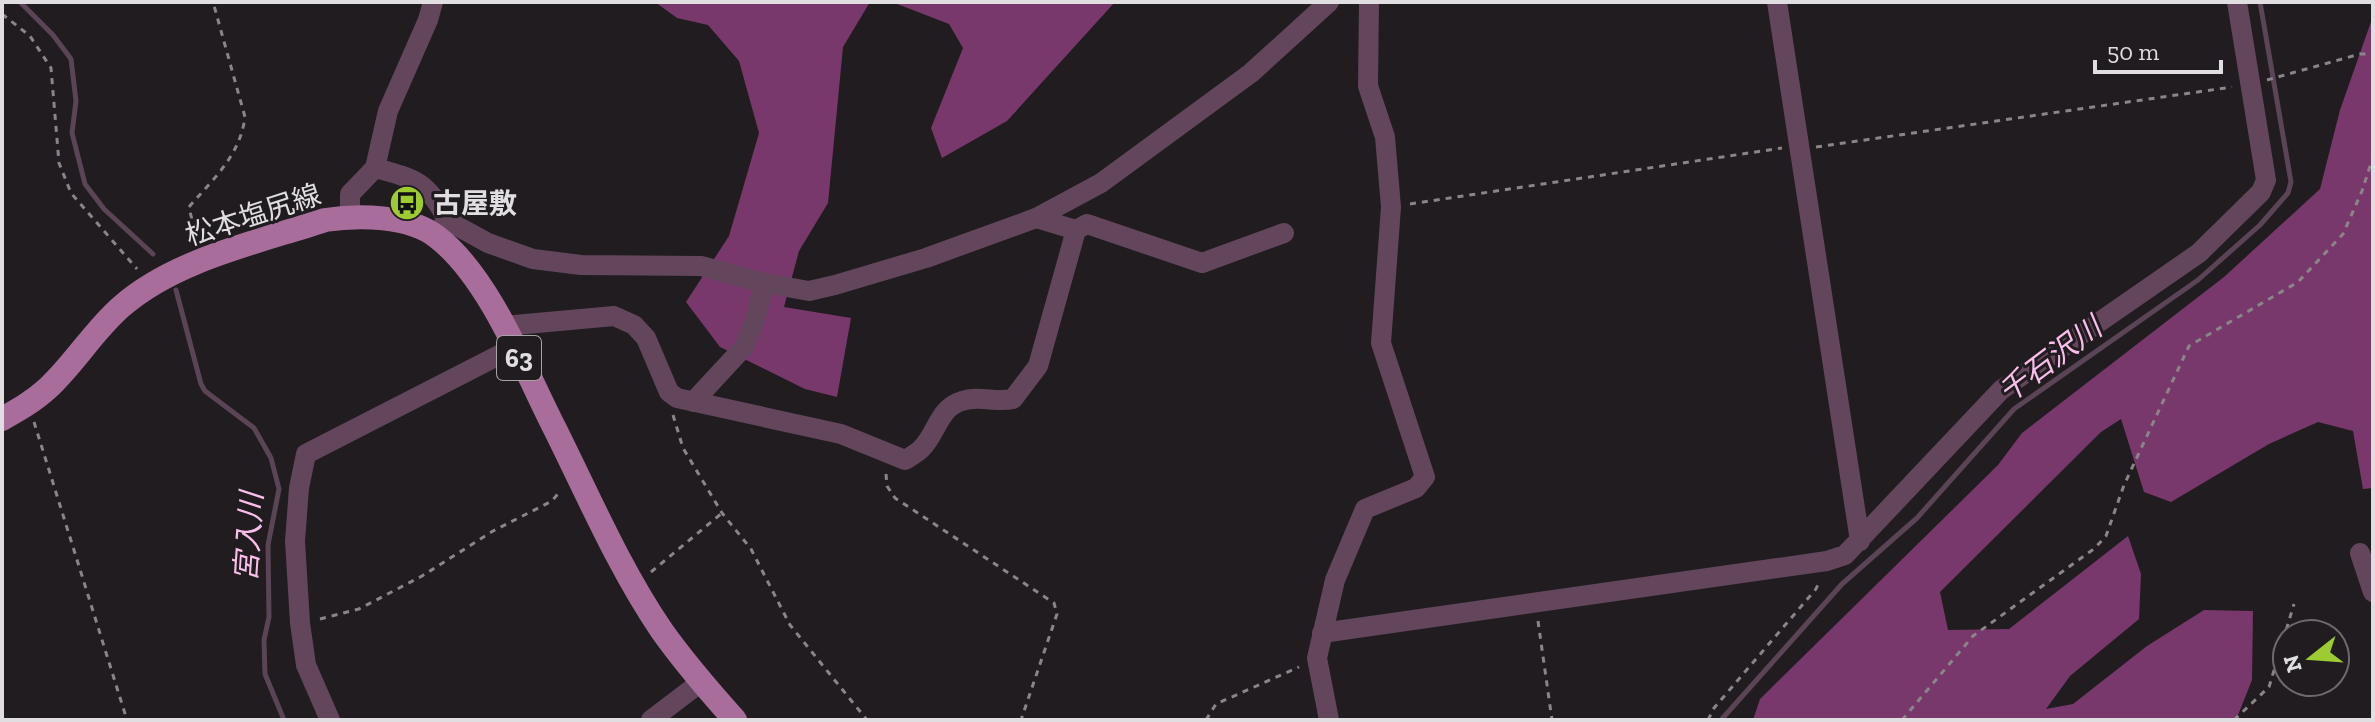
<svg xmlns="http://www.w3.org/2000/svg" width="2375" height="722" font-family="'Zilla Slab','Noto Sans JP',serif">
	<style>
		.forest { fill: #79386c }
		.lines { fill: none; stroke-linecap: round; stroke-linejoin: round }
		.stream { stroke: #5a4456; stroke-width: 5 }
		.path { stroke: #898588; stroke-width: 3; stroke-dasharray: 6 6; stroke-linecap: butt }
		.minor { stroke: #63465c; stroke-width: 20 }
		.major { stroke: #a86d9a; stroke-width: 24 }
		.labels { text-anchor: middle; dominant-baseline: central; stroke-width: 6; stroke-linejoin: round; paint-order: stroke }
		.shield { fill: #201c1f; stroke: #a7a4a7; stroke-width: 2 }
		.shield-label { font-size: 26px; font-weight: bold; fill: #e1dee1 }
		.poi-label { font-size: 28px; font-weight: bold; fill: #e1dee1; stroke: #201c1f; text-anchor: start }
		.street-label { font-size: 28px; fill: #e1dee1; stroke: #201c1f }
		.water-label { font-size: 30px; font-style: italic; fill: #f9bfea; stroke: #201c1f }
	</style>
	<rect width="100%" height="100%" fill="#201c1f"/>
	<path class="forest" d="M655 2H870L843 47 828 203 799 251 784 307 851 318 837 397 805 389 720 347 686 302 729 236 759 133 739 61 708 25 677 18Z
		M892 2H1115L1007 121 942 158 931 128 963 48 949 24Z
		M2373 16V488L2363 489 2353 431 2318 422 2269 444 2171 502 2144 492 2121 419 2101 432 1940 592 1948 630 2009 629 2128 536 2141 574 2139 619 2070 676 2046 709 2073 704 2147 646 2204 610 2253 611 2252 680 2236 720H1753L1760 699 1998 465 2022 433 2224 277 2320 189 2340 110Z"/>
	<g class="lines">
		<path class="stream" d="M20 2 53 35 71 59 76 101 72 133 85 184 104 209 153 254
			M176 290 201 384 205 391 254 428 271 458 279 489 268 545 269 617 264 640 265 674 284 720
			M1721 720 1842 584 1917 518 2014 409 2198 280 2260 225 2288 193 2291 182 2260 2"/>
		<path class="path" d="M2 14 30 36 51 68 59 163 71 193 137 269
			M2267 80 2360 54H2373
			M1816 147 2232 87
			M1410 204 1782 148
			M197 242 189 207C213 179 240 156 245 117L213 2
			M673 415 683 448 722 513 751 549 790 625 867 720
			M34 422 127 720
			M886 474 887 486 895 498 1054 603 1057 614 1021 720
			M651 572 722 513
			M320 619 359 609 422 576 493 531 552 501 561 490
			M1538 621 1552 720
			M1206 720 1216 704 1299 667
			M1708 720 1714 708 1816 589 1820 580
			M1902 720 1973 636 2095 548 2106 536 2124 485 2189 346 2298 282 2343 234 2362 191 2373 157
			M2234 720 2269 687 2294 604"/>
		<path class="minor" d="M1777 2 1860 541
			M375 168C416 179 428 182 448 221
			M350 216V194L375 168 388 111 428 20 433 2
			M1076 230 1087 224 1202 263 1284 233
			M434 234 448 221 488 243 533 259 581 265 701 266 764 283 809 291 835 285 926 258 1036 218 1101 183 1251 73 1329 2
			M504 326 614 316 634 325 646 338 669 392 677 398 841 434 905 460C910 457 917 453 921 449 937 434 938 408 962 401 979 395 996 403 1013 399L1038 366 1076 230 1036 218
			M693 402 744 347 755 320 764 283
			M2360 553 2373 592
			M1322 633 1827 561 1845 555 2001 390 2199 253 2261 192 2266 180 2237 2
			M330 720 306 665 300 623 295 541 299 488 306 454 513 348
			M651 720 701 682
			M1329 720 1317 658 1335 580 1365 509 1416 488 1425 477 1381 343 1391 207 1385 137 1368 86 1369 2"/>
		<path class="major" d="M2 419C18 410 34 401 48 388 75 363 94 330 122 306 176 259 259 242 325 220 358 215 409 215 437 237 489 277 524 368 554 427 588 495 619 568 662 631 684 662 709 691 735 720"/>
	</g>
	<defs>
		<g id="bus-disc" transform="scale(1.8)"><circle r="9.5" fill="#9ccb32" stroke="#201c1f"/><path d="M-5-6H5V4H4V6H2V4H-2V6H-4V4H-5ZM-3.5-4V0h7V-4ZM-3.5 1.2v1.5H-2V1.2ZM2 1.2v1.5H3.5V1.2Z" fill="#111"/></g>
	</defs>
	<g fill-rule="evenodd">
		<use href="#bus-disc" x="407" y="203"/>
	</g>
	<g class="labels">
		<rect class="shield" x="497" y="336" width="44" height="44" rx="6"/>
		<g class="shield-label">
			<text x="519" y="358">63</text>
		</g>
		<g class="poi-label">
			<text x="433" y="203">古屋敷</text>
		</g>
		<g class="street-label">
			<text transform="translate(253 215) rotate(-18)">松本塩尻線</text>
		</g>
		<g class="water-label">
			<text transform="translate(2050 360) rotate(-37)">千石沢川</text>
			<text transform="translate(249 537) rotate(-86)">宮入川</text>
		</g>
	</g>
	<rect width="2375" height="722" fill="none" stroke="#e1dee1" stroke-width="8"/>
	<g transform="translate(2311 658) rotate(253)"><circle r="38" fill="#201c1f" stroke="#6d6a6d" stroke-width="2"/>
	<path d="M0-6L14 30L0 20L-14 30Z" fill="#9ccb32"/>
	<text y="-12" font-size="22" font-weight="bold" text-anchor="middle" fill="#e1dee1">N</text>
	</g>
	<path d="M2095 60v12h126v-12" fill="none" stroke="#e1dee1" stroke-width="4"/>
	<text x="2107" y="60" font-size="24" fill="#e1dee1" stroke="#201c1f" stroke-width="6" paint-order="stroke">50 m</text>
</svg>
